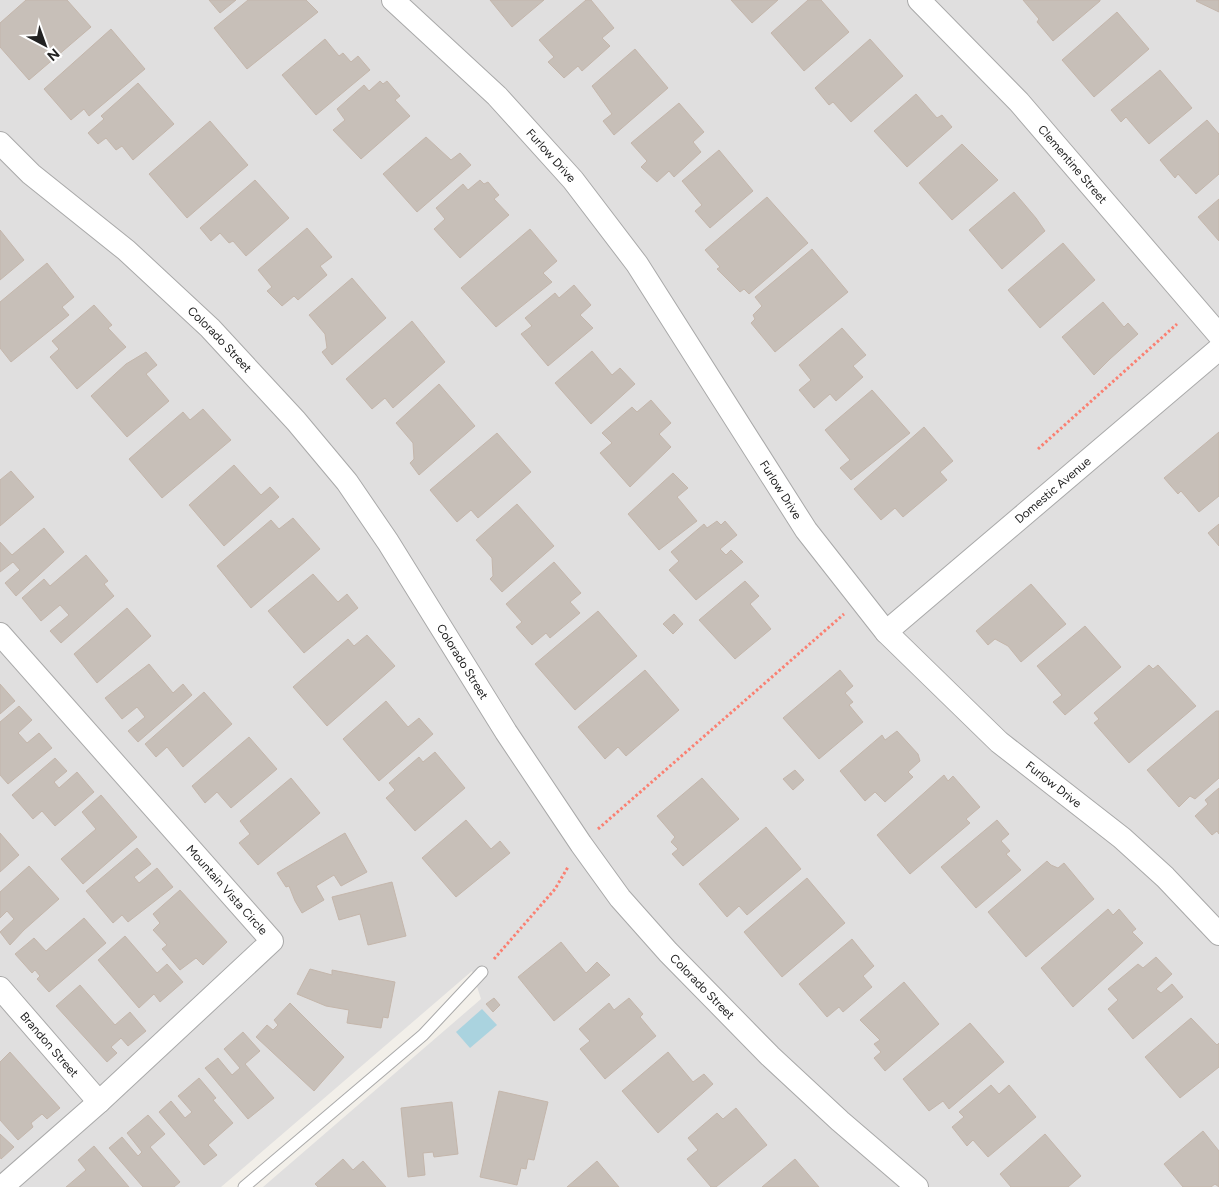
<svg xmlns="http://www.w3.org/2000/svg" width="1219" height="1187" font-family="Figtree,sans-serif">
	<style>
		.residential { fill: #e0dfdf }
		.water { fill: #aad3df }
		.building { fill: #c7bfb8; stroke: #c4b6ab }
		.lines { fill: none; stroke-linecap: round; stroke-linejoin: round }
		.lane-casing { stroke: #a9a9a9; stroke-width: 13 }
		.street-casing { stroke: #a9a9a9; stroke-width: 24 }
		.path { stroke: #fa8072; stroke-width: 3; stroke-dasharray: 2.5 2.5; stroke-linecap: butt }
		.lane { stroke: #fff; stroke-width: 11 }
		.street { stroke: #fff; stroke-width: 22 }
		.labels { text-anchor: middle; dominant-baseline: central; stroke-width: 5; stroke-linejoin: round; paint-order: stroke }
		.street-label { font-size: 12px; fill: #222; stroke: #fff }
	</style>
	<rect width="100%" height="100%" fill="#f2efe9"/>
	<path class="residential" d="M0 0H1219V1187H263L481 999 472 971 221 1187H0Z"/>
	<path class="water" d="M482 1009 497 1025 470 1048 456 1032Z"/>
	<path class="building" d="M26 0H67L91 27 29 80 0 47V23Z
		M209 0H236L220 13Z
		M248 0H306L318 12 247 69 214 28Z
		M490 0H544L512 27Z
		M586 0H591L614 28 602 38 610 46 582 71 578 66 564 78 548 62 554 57 539 40Z
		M731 0H778L752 23Z
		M808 0H821L849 32 804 71 771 33Z
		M1023 0H1100V1L1053 41 1037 22 1039 19Z
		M1197 0H1219V12L1196 1Z
		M1117 12 1149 49 1094 97 1062 60Z
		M111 29 145 69 89 116 84 109 71 120 44 89Z
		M325 39 339 56 343 53 351 62 358 56 370 70 316 115 282 75Z
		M870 39 903 76 851 122 833 102 829 105 815 88Z
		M635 49 668 88 614 135 603 121 612 114 592 86Z
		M1160 70 1192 108 1149 144 1126 117 1121 122 1111 110Z
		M380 81 383 84 387 81 400 96 395 100 410 116 361 159 333 130 345 120 337 109 364 85 369 91Z
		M138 83 174 124 133 160 122 146 116 150 106 138 98 144 88 133 104 119 101 116Z
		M916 94 937 118 942 115 952 127 907 167 874 131Z
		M679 103 704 132 693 142 701 152 674 177 669 171 657 182 641 167 647 161 631 143Z
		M1207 120 1219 134V174L1196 194 1178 174 1175 178 1160 160Z
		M210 121 248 165 187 218 149 174Z
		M426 137 451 160 460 153 471 165 417 212 383 174Z
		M962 144 998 180 952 220 919 183Z
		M719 150 753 191 710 228 695 211 702 205 682 181Z
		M255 180 289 218 246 256 233 241 229 243 220 233 211 241 200 228Z
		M480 180 484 184 488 182 499 195 494 199 509 215 460 258 434 229 445 219 436 208 463 184 468 190Z
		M1014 192 1036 218 1045 231 1002 269 969 230Z
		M767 197 808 243 749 294 744 289 740 292 717 269 720 267 705 250Z
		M1219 199V241L1198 217Z
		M307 228 332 257 320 266 327 275 298 300 294 296 282 306 267 291 272 287 258 270Z
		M530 229 557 261 543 273 552 282 496 327 461 288Z
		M0 230 24 260 0 280Z
		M1063 243 1095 280 1040 328 1008 290Z
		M812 249 848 292 775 352 751 323 755 319 753 315 762 306 755 297Z
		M47 263 74 297 62 307 69 315 11 362 0 348V302Z
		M352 278 386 318 332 365 322 352 327 348 325 334 309 315Z
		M574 285 591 305 580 315 593 328 548 366 521 334 532 326 525 318 555 293 559 298Z
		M1103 302 1124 327 1128 323 1138 334 1110 359 1094 375 1062 337Z
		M94 305 112 325 108 328 126 347 77 389 50 357 59 349 52 341Z
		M412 321 445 362 393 408 385 398 372 409 346 379Z
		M842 328 866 355 853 366 863 377 836 401 830 394 814 408 799 390 811 380 799 365Z
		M592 351 612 375 620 368 635 384 591 424 555 383Z
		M146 352 157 365 146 374 169 401 127 437 91 396 126 364Z
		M439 384 475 426 419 475 410 463 414 459 413 443 396 423Z
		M872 390 910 433 851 480 840 468 850 460 825 430Z
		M651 400 671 423 659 434 671 447 630 487 600 453 612 443 602 433 632 407 637 412Z
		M203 409 231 440 162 498 129 459 183 412 190 420Z
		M924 427 953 461 940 472 947 480 903 517 895 508 881 520 854 489Z
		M1219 432V496L1199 512 1181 491 1178 494 1164 478Z
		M497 433 531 472 478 518 471 510 457 522 430 490Z
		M234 465 261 495 270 487 279 497 224 546 189 505Z
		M11 471 34 497 0 526V480Z
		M673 473 688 488 677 497 697 521 659 550 628 514Z
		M517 504 554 546 502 592 490 579 493 576 492 558 476 540Z
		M293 518 320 549 251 608 217 566 271 520 279 529Z
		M717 521 721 525 725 521 737 535 720 549 726 555 731 550 743 562 696 600 669 570 679 561 671 552 704 524 707 528Z
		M1219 524V546L1208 533Z
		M44 528 64 552 16 596 5 583 20 570 13 562 0 572V542L12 555Z
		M86 555 108 581 104 584 114 596 61 643 50 631 69 615 60 605 41 621 22 598 44 579 50 586Z
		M554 562 581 593 570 602 580 613 550 638 546 633 532 645 516 627 522 622 506 604Z
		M313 574 338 602 347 594 358 608 304 653 268 611Z
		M745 581 759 596 750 604 771 629 735 659 699 620Z
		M1031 584 1066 624 1021 662 1008 646 995 639 988 645 976 631Z
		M127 608 151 636 97 683 74 654Z
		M598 611 637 656 575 710 535 664Z
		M674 614 683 624 673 634 663 624Z
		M1085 626 1121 667 1065 715 1053 702 1062 695 1037 666Z
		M367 635 395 666 327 726 293 687 348 639 354 646Z
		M149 664 173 693 183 684 192 695 138 742 128 731 145 717 137 707 122 719 105 698Z
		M1149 665 1153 669 1158 665 1196 706 1129 763 1094 723 1099 719 1094 713Z
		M645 670 679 710 626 756 618 747 605 759 578 727Z
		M840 670 853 686 845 693 853 702 849 705 863 722 819 759 783 718Z
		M0 684 15 701 0 714Z
		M204 692 232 724 183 767 167 747 156 757 145 744Z
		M386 701 408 727 419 718 433 734 379 781 343 739Z
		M19 706 32 720 18 733 27 743 39 733 52 748 8 784 0 775V722Z
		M1216 711H1219V778L1195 799 1190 796 1179 807 1147 770Z
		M897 731 918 754 920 761 908 772 913 777 885 802 875 792 865 801 840 771 882 735 885 740Z
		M249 737 277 769 231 808 217 792 205 803 192 786Z
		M435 752 465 788 415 831 386 798 395 790 389 783 419 757 423 762Z
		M55 758 67 771 54 782 59 788 77 772 94 792 55 826 42 811 33 819 12 795Z
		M795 770 804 780 793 790 783 779Z
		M944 775 948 781 953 776 980 807 966 819 970 823 910 874 877 835Z
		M291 778 320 813 258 865 239 843 250 834 240 821Z
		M702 778 739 819 683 866 672 854 678 849 671 842 675 837 657 816Z
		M1219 788V834L1217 831 1212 835 1195 816 1208 804 1205 800Z
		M101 795 137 837 83 884 61 859 96 829 82 812Z
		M466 820 491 849 500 841 510 853 456 897 422 858Z
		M997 820 1009 834 1001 841 1010 851 1006 854 1021 870 976 908 941 867Z
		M766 827 801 869 747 915 739 906 727 917 699 884Z
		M0 833 19 855 0 872Z
		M345 833 367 872 341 886 334 875 316 886 324 900 302 913 295 901 289 886 286 887 277 873Z
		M137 848 151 864 134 877 139 883 157 868 173 887 128 922 122 915 113 923 86 891Z
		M1047 861 1051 865 1058 868 1064 863 1094 899 1026 957 988 912Z
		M29 866 59 899 24 930 10 945 0 932 14 919 7 911 0 918V892Z
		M807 878 845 923 782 977 744 932Z
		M392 882 406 936 368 945 360 914 339 920 332 897Z
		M180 890 227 942 203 965 196 958 180 970 162 949 167 945 153 930 160 923 153 914Z
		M1108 909 1113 915 1119 909 1136 929 1132 932 1143 943 1073 1007 1041 968Z
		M84 918 106 943 49 992 37 979 40 976 35 970 32 973 15 954 34 938 46 951Z
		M125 936 157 973 167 964 183 982 160 1002 154 994 139 1008 98 960Z
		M852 939 874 966 863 976 872 987 843 1012 839 1007 827 1017 799 984Z
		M561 942 586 973 597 962 610 975 554 1021 518 977Z
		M1156 957 1172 974 1156 989 1161 993 1172 984 1183 997 1133 1039 1108 1009 1118 1000 1108 989 1138 964 1143 968Z
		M310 969 332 975V970L395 982 388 1018 383 1017 381 1028 347 1023 349 1010 326 1006 297 994Z
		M904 982 939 1024 885 1071 874 1058 881 1052 874 1044 880 1040 860 1020Z
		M80 985 115 1025 130 1012 146 1031 128 1046 121 1038 111 1047 117 1053 107 1062 56 1006Z
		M494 998 500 1005 493 1012 486 1004Z
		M629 998 643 1014 640 1017 656 1036 605 1079 580 1049 590 1041 579 1029 609 1003 614 1010Z
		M290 1003 344 1057 314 1091 256 1037 267 1025 273 1030 278 1025 274 1020Z
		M1191 1018 1217 1045 1219 1043V1067L1180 1098 1145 1057Z
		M970 1023 1004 1062 949 1109 943 1101 929 1111 903 1079Z
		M243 1032 260 1051 245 1064 274 1098 248 1119 205 1068 218 1058 232 1075 240 1068 224 1049Z
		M10 1052 60 1108 47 1119 42 1114 31 1123 33 1127 18 1140 0 1120V1062Z
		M668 1052 693 1082 704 1074 713 1084 658 1133 622 1091Z
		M199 1078 216 1098 213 1100 233 1123 208 1145 217 1155 204 1165 159 1112 171 1101 185 1118 192 1112 178 1096Z
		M991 1085 999 1094 1009 1085 1036 1117 988 1157 973 1140 967 1146 952 1127 964 1117 959 1112Z
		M499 1091 548 1102 534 1160 528 1159 526 1169 521 1168 517 1185 480 1177Z
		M452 1102 458 1154 434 1157 433 1152 423 1153 425 1175 408 1177 401 1108Z
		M736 1108 767 1145 716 1187H711L687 1159 698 1150 688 1138 717 1113 723 1119Z
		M148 1115 165 1134 150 1147 180 1182 174 1187H143L109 1148 122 1137 138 1156 142 1152 127 1133Z
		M1203 1131 1219 1151V1187L1215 1184 1211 1187H1183L1164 1164Z
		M0 1134 14 1147 1 1159 0 1157Z
		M1045 1134 1081 1176 1068 1187H1011L1000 1174Z
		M94 1146 129 1187H66L86 1170 78 1160Z
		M343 1159 353 1170 363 1161 386 1187H318L315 1184Z
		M795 1159 819 1187H762Z
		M597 1161 619 1187H567Z"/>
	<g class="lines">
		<g class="lane-casing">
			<path id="lane" d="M244 1187 423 1035 482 972"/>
		</g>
		<g class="street-casing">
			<g id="street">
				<path id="s1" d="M393 0 497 96 573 180 637 264 806 530 886 632 999 742 1122 838 1165 877 1219 934"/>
				<path id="s2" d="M919 0 1019 102 1219 335"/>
				<path id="s3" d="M0 143 31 174 126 250 210 328 296 421 347 482 388 542 506 732 581 844 620 898 668 952 770 1056 840 1121 917 1187"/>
				<path id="s4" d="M886 632 1219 349"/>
				<path id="s5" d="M0 634 272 941 99 1102 2 1187"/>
				<path id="s6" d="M0 988 99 1102"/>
			</g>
		</g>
		<path class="path" d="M1038 449 1177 324
			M598 829 844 614
			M494 959 555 889 568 867"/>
		<use href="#lane" class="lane"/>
		<use href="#street" class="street"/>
	</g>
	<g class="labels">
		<g class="street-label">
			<text stroke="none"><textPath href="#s1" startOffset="222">Furlow Drive</textPath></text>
			<text stroke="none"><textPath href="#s2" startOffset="225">Clementine Street</textPath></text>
			<text stroke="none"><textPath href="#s3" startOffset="295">Colorado Street</textPath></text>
			<text stroke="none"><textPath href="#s1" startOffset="628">Furlow Drive</textPath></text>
			<text stroke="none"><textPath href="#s4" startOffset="219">Domestic Avenue</textPath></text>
			<text stroke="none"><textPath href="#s3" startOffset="700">Colorado Street</textPath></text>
			<text stroke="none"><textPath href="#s1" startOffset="1032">Furlow Drive</textPath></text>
			<text stroke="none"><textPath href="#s5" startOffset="342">Mountain Vista Circle</textPath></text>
			<text stroke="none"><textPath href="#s3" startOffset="1105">Colorado Street</textPath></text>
			<text stroke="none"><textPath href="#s6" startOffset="75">Brandon Street</textPath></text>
		</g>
	</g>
	<g transform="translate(45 45) rotate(139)" stroke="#ffffff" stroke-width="4" paint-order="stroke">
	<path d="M0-4L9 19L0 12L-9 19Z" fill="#222222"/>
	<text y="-8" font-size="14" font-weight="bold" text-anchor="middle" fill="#222222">N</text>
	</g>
</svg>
